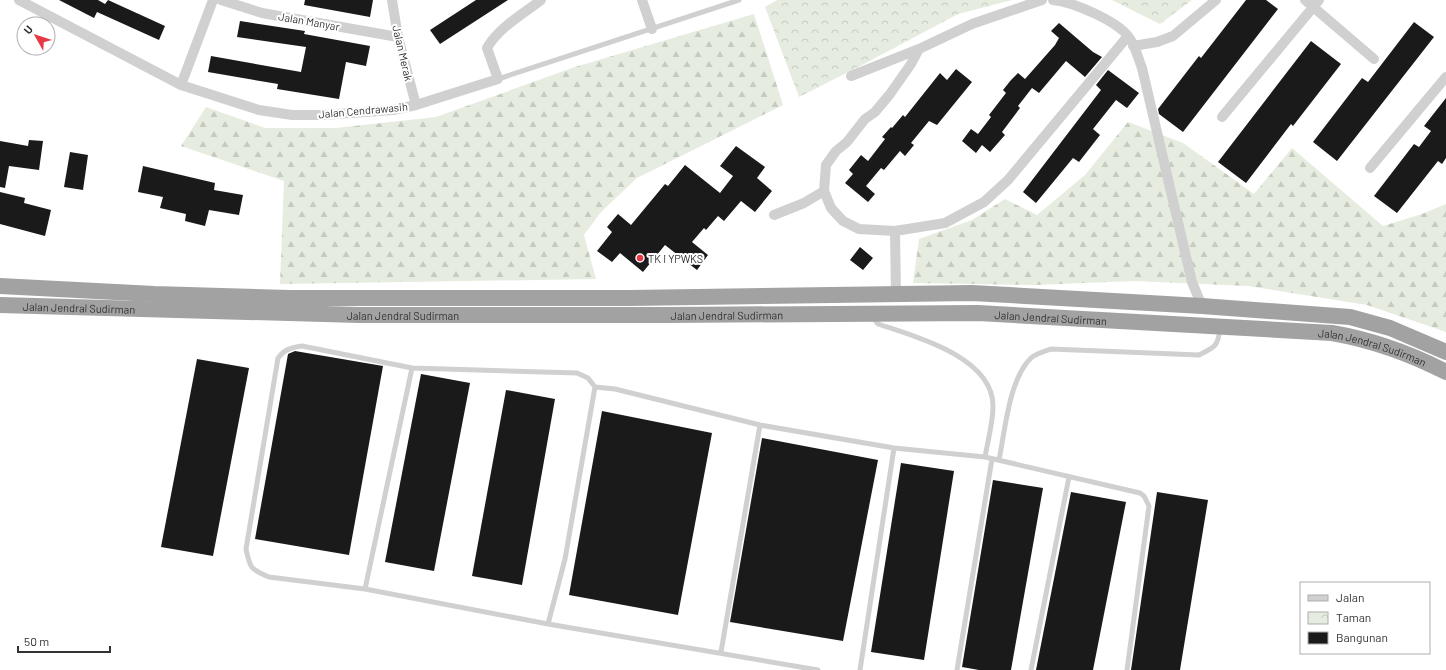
<svg xmlns="http://www.w3.org/2000/svg" width="1446" height="670" font-family="Barlow,sans-serif">
	<style>
		.forest { fill: url(#forest-firs) }
		.park { fill: url(#park-crowns) }
		.building { fill: #1a1a1a }
		.lines { fill: none; stroke-linecap: round; stroke-linejoin: round }
		.service { stroke: #d0d0d0; stroke-width: 5 }
		.minor { stroke: #d0d0d0; stroke-width: 10 }
		.trunk { stroke: #a2a2a2; stroke-width: 16 }
		.poi-dot { fill: #e63946; stroke: #fff; stroke-width: 1.5 }
		.labels { text-anchor: middle; dominant-baseline: central; stroke-width: 4; stroke-linejoin: round; paint-order: stroke }
		.street-label { font-size: 11px; fill: #333; stroke: #fff }
		.poi-label { font-size: 11px; fill: #333; stroke: #fff; text-anchor: start }
	</style>
	<defs>
		<pattern id="forest-firs" width="22" height="20" patternUnits="userSpaceOnUse"><rect width="22" height="20" fill="#e6ecdf"/><path d="M5 1l3.5 6h-7zM16 11l3.5 6h-7z" fill="#c6cbc0"/></pattern>
		<pattern id="park-crowns" width="20" height="18" patternUnits="userSpaceOnUse"><rect width="20" height="18" fill="#e6ecdf"/><path d="M2 6a3 3 0 1 1 6 0M12 15a3 3 0 1 1 6 0" fill="none" stroke="#c6cbc0"/></pattern>
	</defs>
	<rect width="100%" height="100%" fill="#fff"/>
	<path class="forest" d="M754 14 783 105 637 178 601 212 584 235 596 279 280 284 284 181 181 146 206 107 265 128H336L436 117 575 67Z
		M1128 122 1183 143 1254 194 1292 148 1383 226 1422 214 1446 204V332L1367 305 1248 286 1134 281 1035 285 913 283 919 239 972 220 1005 199 1037 215 1085 175Z"/>
	<path class="park" d="M777 0H1012L958 14 862 65 799 97 765 7Z
		M1112 0H1192L1160 24Z"/>
	<path class="building" d="M59 0H98L105 4 108 0 165 26 159 40 97 12 94 18Z
		M305 0H373L370 17 304 5Z
		M476 0H508L440 44 430 30Z
		M1246 0H1266L1278 9 1183 132 1159 114 1158 109 1199 56 1201 58Z
		M240 21 305 31 304 34 370 46 366 66 346 62 339 99 277 89 278 84 208 72 211 56 301 72 306 47 237 37Z
		M1414 22 1434 37 1337 161 1313 142 1362 78 1368 82Z
		M1059 23 1093 52 1102 57 1085 77 1066 61 1039 93 1032 88 1018 106 1020 108 1002 132 1005 135 990 152 982 145 976 153 962 141 971 129 978 134 991 117 989 115 1006 93 1003 90 1011 80 1018 73 1025 79 1055 45 1059 38 1051 31Z
		M1311 41 1341 64 1293 126 1291 124 1246 183 1218 162Z
		M956 69 972 82 937 125 929 121 911 143 914 145 905 156 900 151 884 170 881 168 866 186 875 194 868 202 845 183 853 174 849 170 861 155 868 161 885 139 882 137 891 127 892 128 903 115 905 117 940 73 947 80Z
		M1108 70 1139 93 1127 108 1116 100 1093 129 1100 135 1079 162 1073 158 1036 203 1023 192 1101 90 1096 85Z
		M1446 98V158L1442 164 1438 161 1397 213 1374 196 1414 144 1419 147 1431 131 1424 126Z
		M29 140 43 141 39 170 9 166 5 188 0 187V141L28 146Z
		M736 146 765 167 757 178 772 191 755 212 741 201 724 221 718 216 706 230 704 228 692 242 708 255 697 270 665 245 643 272 620 253 612 262 597 251 612 232 607 227 618 214 631 225 665 184 668 186 685 165 720 193 733 176 720 166Z
		M70 152 88 155 83 190 64 187Z
		M143 166 215 183 214 190 243 195 239 215 209 210 205 226 185 221 186 214 160 208 163 197 138 192Z
		M0 192 25 198 24 203 51 210 45 236 0 224Z
		M860 247 873 258 863 270 850 260Z
		M295 351 383 366 349 555 255 539 288 354Z
		M197 359 249 368 213 556 161 547Z
		M421 374 470 383 434 571 385 562Z
		M506 390 555 399 522 585 472 576Z
		M602 411 712 433 678 615 569 595Z
		M762 438 878 460 843 641 730 622Z
		M901 463 954 471 924 660 871 652Z
		M993 480 1043 488 1011 670H979L962 667Z
		M1071 492 1126 502 1093 670H1036Z
		M1157 492 1208 500 1180 670H1131Z"/>
	<g class="lines">
		<path class="service" d="M498 79 739 0
			M872 316 878 324C914 336 993 357 993 406 993 422 988 440 985 457
			M595 387 615 389 760 425 894 448 985 457 1140 493 1144 496 1149 506 1127 670
			M999 460C1005 431 1009 379 1031 358 1035 354 1045 351 1051 349L1199 355C1215 347 1218 346 1220 329
			M365 589 412 368
			M548 624 565 559 595 387 588 378 577 373 412 368 302 346C290 348 285 349 278 358L246 549C250 568 250 569 269 577L365 589 548 624 818 670
			M721 652 760 425
			M860 670 894 448
			M957 670 992 459
			M1031 670 1069 477"/>
		<path class="minor" d="M19 0 181 85 259 110 292 115H323L393 110 416 105 498 79 487 48C498 28 523 14 541 0
			M221 0 262 13 398 37
			M392 0 398 37 416 105
			M642 0 652 29
			M1053 0C1073 2 1115 20 1128 36 1135 44 1138 58 1142 68L1192 282 1202 306
			M1305 0 1374 59
			M1133 46 1157 42 1173 36 1216 0
			M851 76 919 49 972 24 1042 0
			M181 85 213 0
			M1222 117 1319 0
			M1370 168 1446 77
			M824 191 831 208 843 221 859 229 895 231 945 223 984 202 1008 180 1128 36
			M774 215 804 203 824 191 826 165 836 151 847 142 865 119 875 112 890 94 911 64 919 49
			M895 231 896 294"/>
		<g class="trunk">
			<path d="M0 286 154 294 290 298H630L972 293 1202 306 1350 317 1390 328 1446 352"/>
			<path id="s1" d="M0 305 359 315H666L978 313 1332 333C1372 340 1409 353 1446 372"/>
		</g>
	</g>
	<circle class="poi-dot" cx="640" cy="258" r="4"/>
	<g class="labels">
		<g class="street-label">
			<text transform="translate(309 21) rotate(10)">Jalan Manyar</text>
			<text transform="translate(403 53) rotate(77)">Jalan Merak</text>
			<text transform="translate(363 110) rotate(-5)">Jalan Cendrawasih</text>
			<text stroke="none"><textPath href="#s1" startOffset="79">Jalan Jendral Sudirman</textPath></text>
			<text stroke="none"><textPath href="#s1" startOffset="403">Jalan Jendral Sudirman</textPath></text>
			<text stroke="none"><textPath href="#s1" startOffset="727">Jalan Jendral Sudirman</textPath></text>
			<text stroke="none"><textPath href="#s1" startOffset="1051">Jalan Jendral Sudirman</textPath></text>
			<text stroke="none"><textPath href="#s1" startOffset="1375">Jalan Jendral Sudirman</textPath></text>
		</g>
		<g class="poi-label">
			<text x="648" y="258">TK I YPWKS</text>
		</g>
	</g>
	<rect x="1300" y="582" width="130" height="72" fill="#ffffff" stroke="#adadad"/>
	<rect x="1308" y="595" width="20" height="6" fill="#d0d0d0" stroke="#adadad"/>
	<text x="1336" y="602" font-size="12" fill="#333333">Jalan</text>
	<rect x="1308" y="612" width="20" height="12" fill="url(#park-crowns)" stroke="#adadad"/>
	<text x="1336" y="622" font-size="12" fill="#333333">Taman</text>
	<rect x="1308" y="632" width="20" height="12" fill="#1a1a1a" stroke="#adadad"/>
	<text x="1336" y="642" font-size="12" fill="#333333">Bangunan</text>
	<g transform="translate(36 36) rotate(309)"><circle r="19" fill="#ffffff" stroke="#adadad"/>
	<path d="M0-3L7 15L0 10L-7 15Z" fill="#e63946"/>
	<text y="-6" font-size="11" font-weight="bold" text-anchor="middle" fill="#333333">U</text>
	</g>
	<path d="M18 646v6h92v-6" fill="none" stroke="#333333" stroke-width="2"/>
	<text x="24" y="646" font-size="12" fill="#333333" stroke="#ffffff" stroke-width="3" paint-order="stroke">50 m</text>
</svg>
